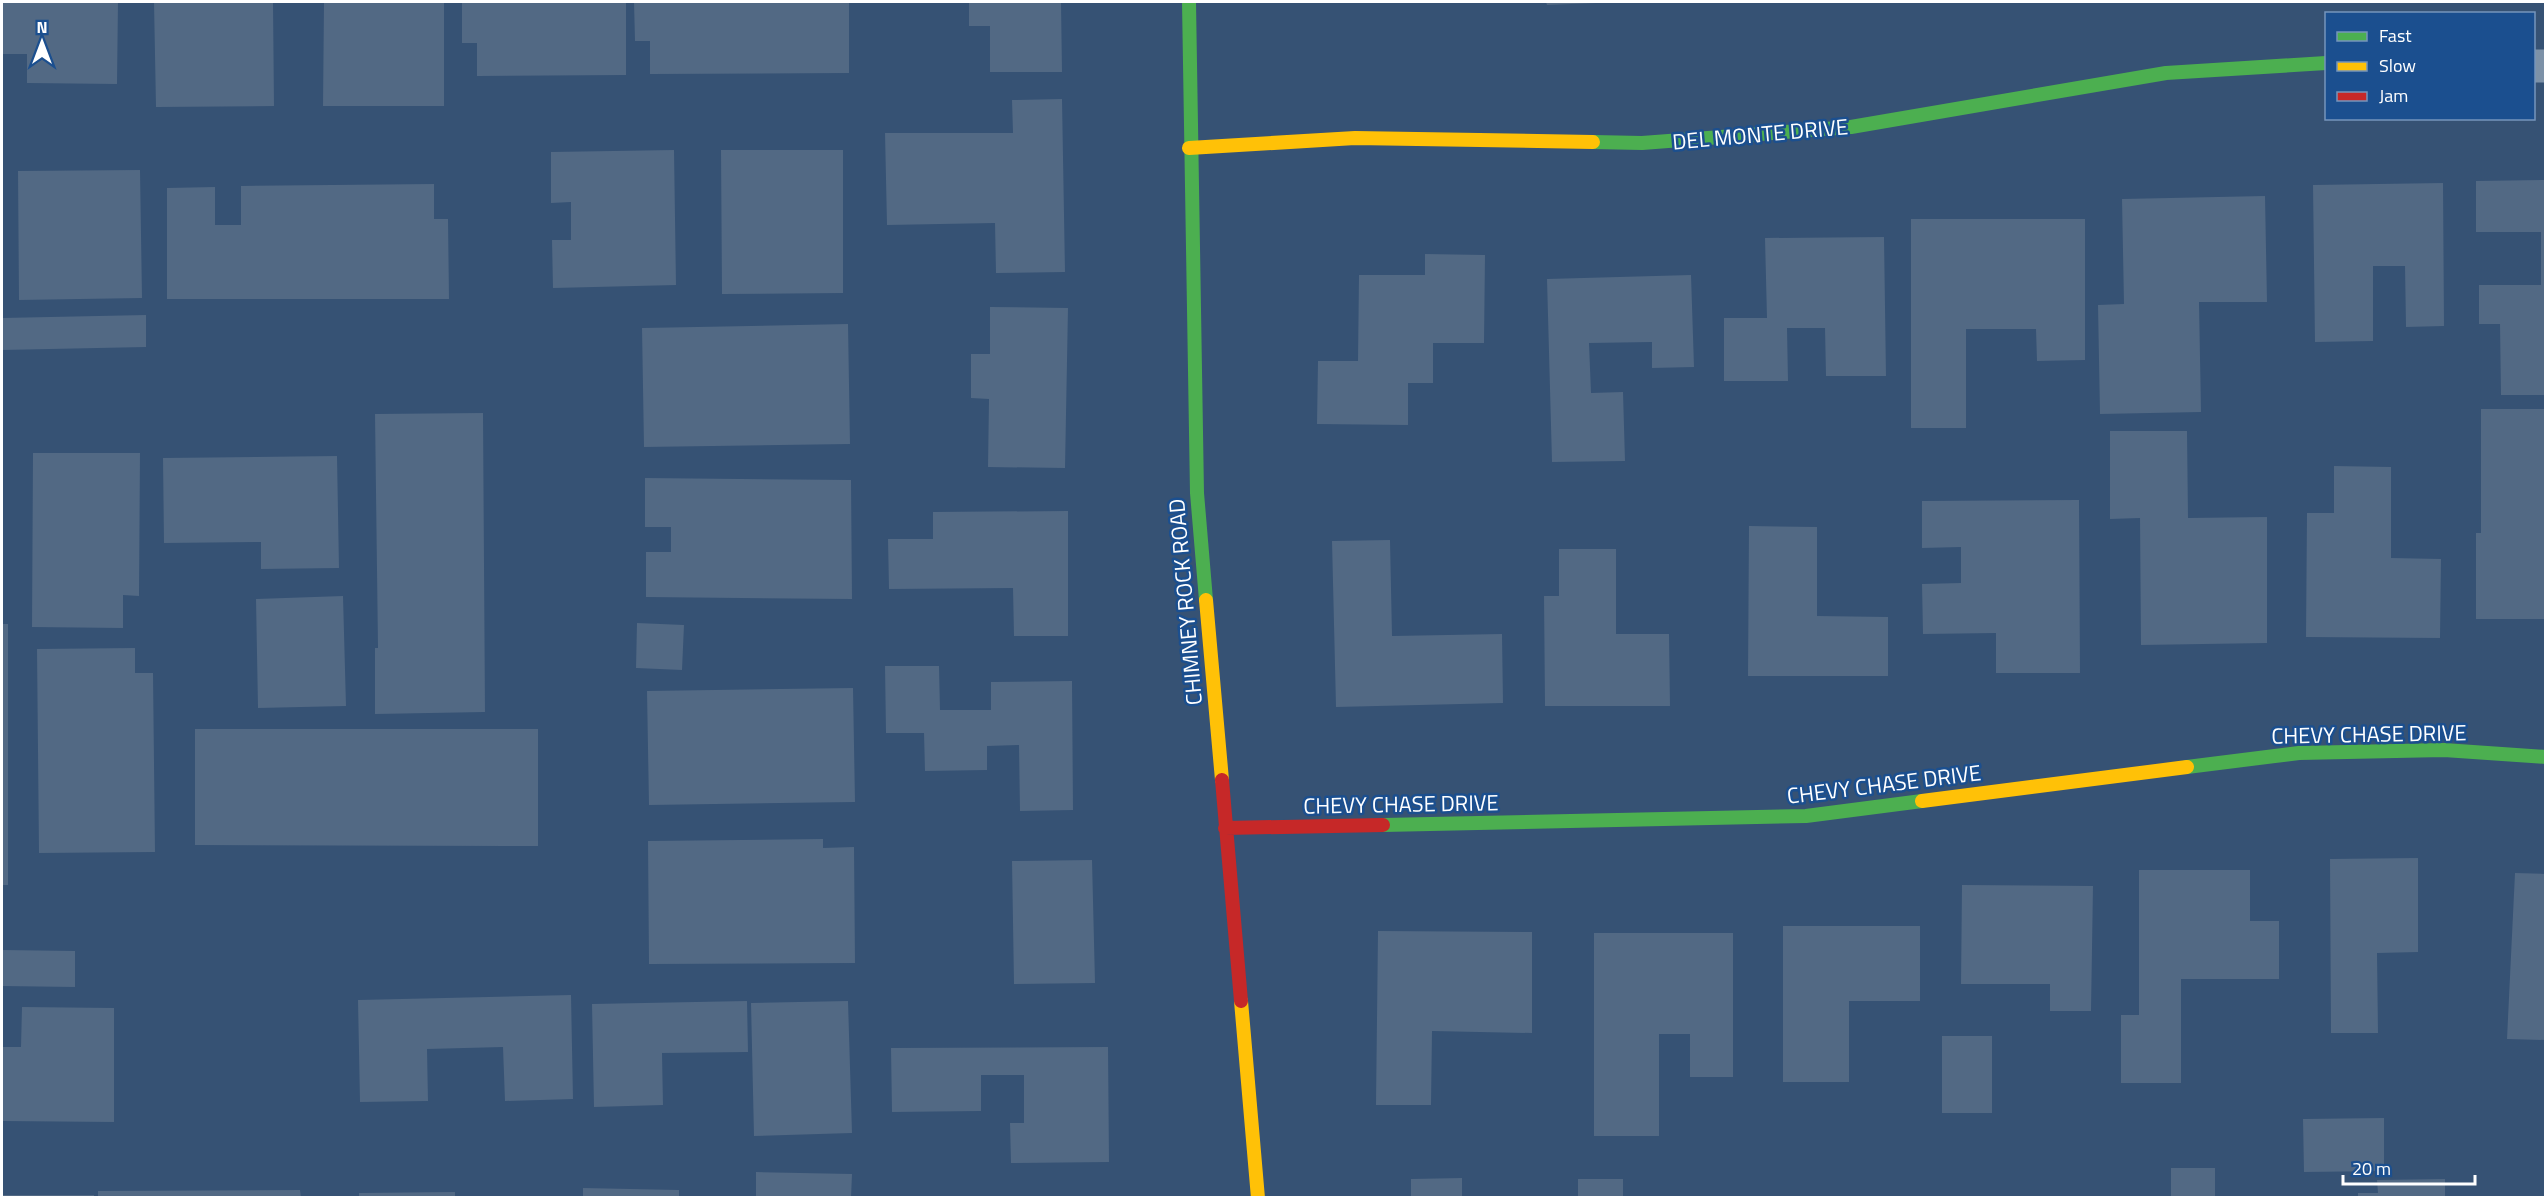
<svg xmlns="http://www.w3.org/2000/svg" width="2547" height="1199" font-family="'Titillium Web',sans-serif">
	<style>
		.building { fill: #526984 }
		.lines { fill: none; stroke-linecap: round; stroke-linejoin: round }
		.street { stroke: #7d92a8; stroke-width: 33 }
		.fast { stroke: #4caf50; stroke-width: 14 }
		.slow { stroke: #ffc107; stroke-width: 14 }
		.jam { stroke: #c62828; stroke-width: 14 }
		.labels { text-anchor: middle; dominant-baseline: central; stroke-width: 5; stroke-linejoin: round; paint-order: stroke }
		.street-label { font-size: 22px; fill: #fff; stroke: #1b4f8f }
	</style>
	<rect width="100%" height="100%" fill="#365274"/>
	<path class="building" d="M2 2H118L117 84 27 83V54H2Z
		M154 2H273L274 106 156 107Z
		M324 2H444V106H323Z
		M462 2H626V75L477 76V43H462Z
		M634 2H849V73L650 74V41H635Z
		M969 2H1061L1062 72H990V26H969Z
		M1546 2H1596V3L1547 5Z
		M1062 99 1065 272 996 273 995 223 887 225 885 133H1013L1012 100Z
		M674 150 676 285 553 288 552 240H571V202L551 203V152Z
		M721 150H843V293L722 294Z
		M140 170 142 298 19 300 18 171Z
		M2546 180V395H2501L2500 324H2479V285H2541V232H2476V181Z
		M2443 183 2444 326 2406 327 2405 266H2373V341L2315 342 2313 185Z
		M434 184V219H448L449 299H167V188L215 187V225H241V186Z
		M2265 196 2267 302H2199L2201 412 2100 414 2098 305 2124 304 2122 199Z
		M1911 219H2085V360L2037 361 2036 329H1966V428H1911Z
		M1884 237 1886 376H1826L1825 328H1787L1788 381H1724V318H1767L1765 238Z
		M1425 254 1485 255 1484 343H1433V383H1408V425L1317 424 1318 361H1358L1359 275H1425Z
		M1691 275 1694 367 1652 368V342L1589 343 1591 393 1623 392 1625 461 1552 462 1547 279Z
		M990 307 1068 308 1065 468 988 467 989 399 971 398V354H990Z
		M146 315V347L2 350V318Z
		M848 324 850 444 644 447 642 328Z
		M2481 409H2546V619H2476V533H2481Z
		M483 413 485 712 375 714V648H378L375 414Z
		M2110 431H2187L2188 518 2267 517V643L2141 645 2140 518 2110 519Z
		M33 453H140L139 596 123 595V628L32 627Z
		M337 456 339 568 261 569V542L164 543 163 458Z
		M2334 466 2391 467V558L2441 559 2440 638 2306 637 2307 513H2334Z
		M645 478 851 480 852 599 646 597V552H671V527H645Z
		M2079 500 2080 673H1996V633L1923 634 1922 584 1961 583V547L1922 548V501Z
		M1068 511V636H1014L1013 588 889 589 888 539H933V512Z
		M1749 526 1817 527V616L1888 617V676H1748Z
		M1390 540 1392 636 1502 634 1503 703 1336 707 1332 541Z
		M1559 549H1616V634H1669L1670 706H1545L1544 596H1559Z
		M343 596 346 706 258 708 256 599Z
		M637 623 684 625 682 670 636 668Z
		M2 624H8V885H2Z
		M135 648V673H153L155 852 39 853 37 649Z
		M885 666H939L940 710H991V682L1072 681 1073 810 1020 811 1019 745 987 746V770L925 771 924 733H886Z
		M853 688 855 802 649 805 647 691Z
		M195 729H538V846L195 845Z
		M823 839V848L854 847 855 963 649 964 648 841Z
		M2418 858V952L2377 953 2378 1033H2331L2330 859Z
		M1092 860 1095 983 1014 984 1012 861Z
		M2139 870H2250V921H2279V979H2181V1083H2121V1015H2139Z
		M2515 873 2546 874V1040L2507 1039Z
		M1962 885 2093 886 2091 1011H2050V984H1961Z
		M1783 926H1920V1001H1849V1082H1783Z
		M1378 931 1532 932V1033L1432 1031 1431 1105H1376Z
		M1594 933H1733V1077H1690V1034H1659V1136H1594Z
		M2 950 75 951V987L2 986Z
		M571 995 573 1099 505 1101 503 1047 427 1049 428 1101 360 1102 358 1000Z
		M747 1001 748 1052 662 1053 663 1105 594 1107 592 1004Z
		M848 1001 852 1133 754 1136 751 1003Z
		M22 1007 114 1008V1122L2 1121V1047H21Z
		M1942 1036H1992V1113H1942Z
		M1108 1047 1109 1162 1011 1163 1010 1123H1024V1075H981V1111L892 1112 891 1048Z
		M2384 1118V1171L2304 1172 2303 1119Z
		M2171 1168H2215V1198H2171Z
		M756 1172 852 1174 851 1198H756Z
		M1462 1178V1198H1411V1179Z
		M1578 1179H1623V1198H1578Z
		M2445 1179V1198H2358V1193H2378L2377 1180Z
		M583 1188 679 1190V1198H583Z
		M300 1190 301 1198H98V1191Z
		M455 1192V1198H359V1193Z
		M2 1195H94V1198H2Z"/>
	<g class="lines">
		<path class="street" d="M2534 66H2546"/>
		<path class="fast" d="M1189 2 1197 493 1206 600
			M1593 142 1642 143 1851 127 2166 73 2326 63
			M2187 767 2299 753 2444 750 2546 757
			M1383 825 1806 816 1922 801"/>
		<path class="slow" d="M1189 148 1355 138 1593 142
			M1206 600 1222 780
			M1922 801 2187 767
			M1241 1001 1258 1198"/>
		<path class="jam" d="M1222 780 1241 1001
			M1225 828 1383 825"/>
	</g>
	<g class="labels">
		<g class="street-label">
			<text transform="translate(1760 134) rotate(-5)">DEL MONTE DRIVE</text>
			<text transform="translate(1185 602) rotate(-95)">CHIMNEY ROCK ROAD</text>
			<text transform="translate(2369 734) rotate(-1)">CHEVY CHASE DRIVE</text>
			<text transform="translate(1884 784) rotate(-7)">CHEVY CHASE DRIVE</text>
			<text transform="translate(1401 804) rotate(-1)">CHEVY CHASE DRIVE</text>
		</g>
	</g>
	<rect width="2547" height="1199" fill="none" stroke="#ffffff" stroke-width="6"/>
	<rect x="2325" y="12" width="210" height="108" fill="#1b4f8f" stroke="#7695bc" stroke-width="1.5"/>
	<rect x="2337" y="32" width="30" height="9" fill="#4caf50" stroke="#7695bc" stroke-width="1.5"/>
	<text x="2379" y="42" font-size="18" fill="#ffffff">Fast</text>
	<rect x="2337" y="62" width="30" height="9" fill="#ffc107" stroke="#7695bc" stroke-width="1.5"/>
	<text x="2379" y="72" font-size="18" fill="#ffffff">Slow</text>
	<rect x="2337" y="92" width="30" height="9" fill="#c62828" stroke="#7695bc" stroke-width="1.5"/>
	<text x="2379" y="102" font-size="18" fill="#ffffff">Jam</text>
	<g transform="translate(42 42)" stroke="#1b4f8f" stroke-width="4.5" paint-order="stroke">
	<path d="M0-4.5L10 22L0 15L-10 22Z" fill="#ffffff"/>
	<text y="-9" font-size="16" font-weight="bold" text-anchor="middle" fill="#ffffff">N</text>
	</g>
	<path d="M2343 1175v9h132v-9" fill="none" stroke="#ffffff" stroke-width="3"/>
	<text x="2352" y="1175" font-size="18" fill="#ffffff" stroke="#1b4f8f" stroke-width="4.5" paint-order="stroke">20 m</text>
</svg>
